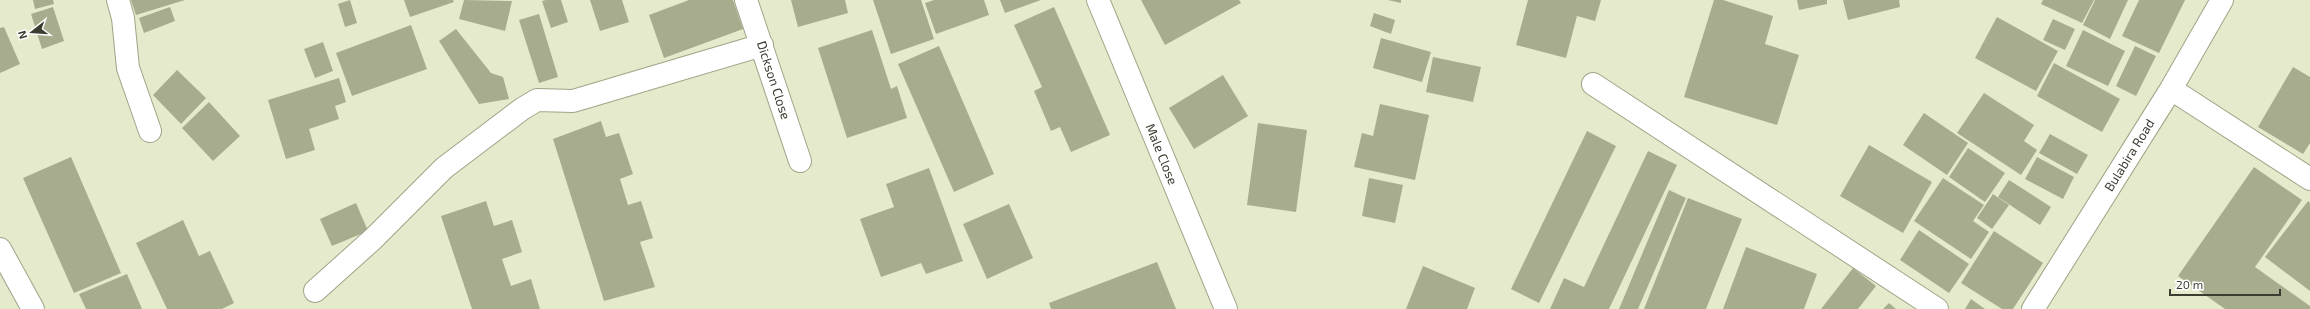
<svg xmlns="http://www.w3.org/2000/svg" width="2310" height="309" font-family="'Exo 2',sans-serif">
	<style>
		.building { fill: #a8ac8f }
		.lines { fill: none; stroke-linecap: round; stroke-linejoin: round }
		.minor-casing { stroke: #a0a487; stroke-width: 24 }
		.minor { stroke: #fff; stroke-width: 22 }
		.labels { text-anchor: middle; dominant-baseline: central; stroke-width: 3.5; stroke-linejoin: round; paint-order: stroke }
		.street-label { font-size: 13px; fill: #3c3d31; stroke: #fff }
	</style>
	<rect width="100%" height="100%" fill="#e6eacc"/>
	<path class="building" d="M33 0H53L54 4 35 9Z
		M131 0H185L136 15Z
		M350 0 357 23 345 27 338 4Z
		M404 0H453L454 2 410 17Z
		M464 0 512 1 505 31 459 19Z
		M546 0H561L568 22 551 28 542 1Z
		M590 0H622L629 22 600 31Z
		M689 0H733L743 29 664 58 649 15Z
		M791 0H845L848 13 798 27Z
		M873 0H921L934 39 891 54Z
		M934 0H984L989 15 936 34 925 3Z
		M1000 0H1041L1005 13Z
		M1141 0H1239L1241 3 1165 45Z
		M1388 0H1401V3Z
		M1528 0H1601L1595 21 1577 16 1566 58 1516 45Z
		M1714 0H1723L1773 16 1765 44 1799 55 1777 125 1684 97Z
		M1797 0H1827V4L1799 10Z
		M1843 0H1899L1900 7 1848 20Z
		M2043 0H2094L2082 23 2041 4Z
		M2095 0H2128L2110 39 2083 25Z
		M2139 0H2185L2159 53 2122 36Z
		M53 7 64 41 42 49 31 14Z
		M170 7 175 21 144 33 139 18Z
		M1054 7 1110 135 1071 152 1060 127 1051 131 1034 91 1042 87 1014 25Z
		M1374 13 1395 20 1391 34 1370 26Z
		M539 14 558 77 539 83 519 20Z
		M1997 17 2058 51 2036 91 1975 58Z
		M2053 19 2075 29 2065 50 2043 40Z
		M411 25 427 69 352 96 336 53Z
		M4 27 20 64 0 73V28Z
		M456 29 491 73 503 77 509 99 479 104 439 41Z
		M872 30 891 89 897 86 907 118 847 138 818 48Z
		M2083 30 2125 51 2108 86 2066 66Z
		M1381 38 1431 52 1422 82 1373 68Z
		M323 42 333 71 315 78 304 49Z
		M939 46 994 174 954 192 898 64Z
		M2135 46 2156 56 2136 96 2116 86Z
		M1433 57 1481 67 1473 102 1426 92Z
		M2054 63 2120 99 2102 132 2037 96Z
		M2293 67 2310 77V143L2303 154 2258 127Z
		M177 70 206 98 181 124 153 95Z
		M1223 75 1248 116 1194 149 1169 108Z
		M339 78 346 102 335 106 339 119 309 129 315 150 286 159 268 100Z
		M1984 93 2034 125 2024 141 2037 150 2021 175 1957 133Z
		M209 102 240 136 213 161 182 128Z
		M1380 104 1429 115 1415 180 1354 167 1362 133 1373 136Z
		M1924 113 1968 143 1947 175 1903 145Z
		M601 121 606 137 619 133 633 174 620 179 628 205 641 201 653 238 640 242 655 287 604 301 553 139Z
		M1258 123 1307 130 1296 212 1247 205Z
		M1587 131 1616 146 1539 303 1511 289Z
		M2050 134 2088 155 2077 174 2039 153Z
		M1869 145 1932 182 1903 233 1840 196Z
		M1968 148 2005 173 1985 202 1949 177Z
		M1648 151 1677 165 1609 309H1550L1564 278 1584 287Z
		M71 157 121 273 74 293 23 178Z
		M2037 157 2074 177 2063 199 2025 179Z
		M2254 167 2302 200 2255 267 2310 306V309H2225L2178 276Z
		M929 168 963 261 926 274 921 263 881 277 860 219 894 207 886 184Z
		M1369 178 1403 185 1395 223 1362 216Z
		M1943 178 1984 205 1973 221 1989 232 1971 259 1914 221Z
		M2009 180 2051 207 2040 225 1998 197Z
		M1669 190 1686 198 1638 309H1619Z
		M1993 194 2009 205 1992 229 1977 218Z
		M1688 198 1742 219 1706 309H1644Z
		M486 201 494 226 512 220 522 252 502 259 511 286 531 279 540 309H472L441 216Z
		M2308 201 2310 203V291L2265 257Z
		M356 203 368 231 332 246 320 219Z
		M1009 204 1033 258 987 279 963 224Z
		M183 220 199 256 210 251 234 303 222 309H167L136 243Z
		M1919 230 1969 264 1949 293 1900 260Z
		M1994 231 2043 263 2013 309H2002L1961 283Z
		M1746 247 1817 274 1804 309H1723Z
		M1157 262 1176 309H1051L1049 303Z
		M1423 266 1475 288 1467 309H1406Z
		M1853 268 1876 286 1858 309H1821Z
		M127 274 142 309H86L79 294Z
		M1971 299 1985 309H1965Z
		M1889 303 1896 309H1883Z"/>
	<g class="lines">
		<g class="minor-casing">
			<path id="minor" d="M118 0 123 18 128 68 150 131
				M746 0 800 161
				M1098 0 1226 309
				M1593 84 1937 309
				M2171 89 2310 179
				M0 249 33 309
				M315 291 373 239 444 168 522 109 537 100 573 101 762 45
				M2033 309 2171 89 2222 0"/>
		</g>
		<use href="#minor" class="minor"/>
	</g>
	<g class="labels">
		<g class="street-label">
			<text transform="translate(774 80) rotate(72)">Dickson Close</text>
			<text transform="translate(1162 154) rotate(68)">Male Close</text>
			<text transform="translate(2129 155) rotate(-58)">Bulabira Road</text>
		</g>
	</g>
	<g transform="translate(32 32) rotate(253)" stroke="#ffffff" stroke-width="3" paint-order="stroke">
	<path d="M0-3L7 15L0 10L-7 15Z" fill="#3c3d31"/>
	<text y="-6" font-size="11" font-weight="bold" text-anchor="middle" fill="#3c3d31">N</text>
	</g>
	<path d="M2170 289v6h110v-6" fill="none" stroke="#3c3d31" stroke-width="2"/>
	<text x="2176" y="289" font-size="12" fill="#3c3d31" stroke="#ffffff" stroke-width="3" paint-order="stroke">20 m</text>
</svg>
